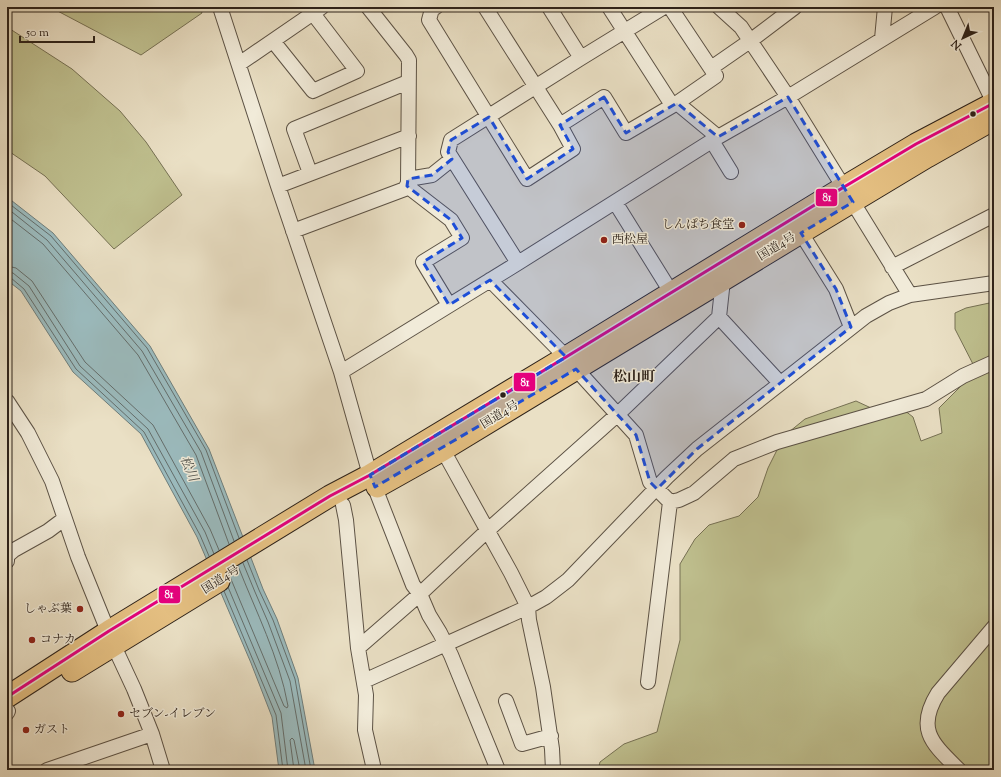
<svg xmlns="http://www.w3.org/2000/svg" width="1001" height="777" font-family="'Sorts Mill Goudy','Noto Serif JP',serif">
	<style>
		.green { fill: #bfc08f; stroke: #767154 }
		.water { fill: #9bbbbe; stroke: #6f7e7c }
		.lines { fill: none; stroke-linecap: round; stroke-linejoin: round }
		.shore { stroke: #646e6c; stroke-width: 1 }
		.minor-casing { stroke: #5c5245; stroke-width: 16 }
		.highway-casing { stroke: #2d221a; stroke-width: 23 }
		.minor { stroke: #f1ebd9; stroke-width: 14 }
		.highway { stroke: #e5c082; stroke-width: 21 }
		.bus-1-casing { stroke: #f1ebd9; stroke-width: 6 }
		.bus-1 { stroke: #e5007d; stroke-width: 3 }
		.marked { fill: #1d4ed8; fill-opacity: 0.2; stroke: #1d4ed8; stroke-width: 3; stroke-dasharray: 8 5; stroke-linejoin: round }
		.bus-dot { fill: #2d221a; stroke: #f1ebd9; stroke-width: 1.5 }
		.poi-dot { fill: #8f2418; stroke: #f1ebd9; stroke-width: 1.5 }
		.labels { text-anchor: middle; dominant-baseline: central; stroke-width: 3; stroke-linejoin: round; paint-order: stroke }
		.poi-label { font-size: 12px; fill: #2d221a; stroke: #f1ebd9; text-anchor: start }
		.street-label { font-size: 12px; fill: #2d221a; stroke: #f1ebd9 }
		.water-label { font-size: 13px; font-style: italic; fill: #4e504b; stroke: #f1ebd9 }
		.quarter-label { font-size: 14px; font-weight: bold; fill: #2d221a; stroke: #f1ebd9 }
		.line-badge { stroke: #f1ebd9; stroke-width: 1.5 }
		.badge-label { font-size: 11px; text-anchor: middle; font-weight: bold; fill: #fff }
	</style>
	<rect width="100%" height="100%" fill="#eae0c5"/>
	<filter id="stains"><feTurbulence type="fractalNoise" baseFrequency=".005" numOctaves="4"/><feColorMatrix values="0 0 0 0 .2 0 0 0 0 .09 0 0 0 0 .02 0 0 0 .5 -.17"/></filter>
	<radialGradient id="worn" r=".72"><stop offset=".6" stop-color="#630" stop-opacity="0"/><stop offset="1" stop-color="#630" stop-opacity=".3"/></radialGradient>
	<path class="green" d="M50 7H200L202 13 141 55Z
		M7 27 72 69 120 111 146 142 182 195 114 249 45 176 7 150Z
		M994 302V770H598L600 762 624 744 657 732 680 640V564L695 539 709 525 739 516 758 497 768 468 784 436 805 419 856 401 884 414 904 410 913 417 921 441 942 433 939 408 969 378 975 368 955 329V313L966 308Z"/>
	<path class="water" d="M7 197 53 233 150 346 209 449 263 589 277 619 298 678 315 770H279L272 717 251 663 197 537 141 434 73 372 21 291 7 280Z"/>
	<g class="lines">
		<path class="shore" d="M7 202 51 236 147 348 206 450 239 538
			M7 208 47 240 142 351 201 452 234 541
			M7 216 43 244 138 355 196 455 229 544
			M7 266 16 268 32 281 85 362 153 425 210 529 219 550
			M7 272 13 273 29 286 80 366 148 429 205 532 214 554
			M7 277 11 278 24 289 76 369 144 432 200 535 209 556
			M247 560 259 590 273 620 295 679 311 770
			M243 563 255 592 268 622 290 681 306 770
			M228 572 284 706 287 708 288 706C279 656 256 612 238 566
			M228 587 281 713 288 770
			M224 591 276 715 283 770
			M294 770 290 740 292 738 294 740 300 770"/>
		<g class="minor-casing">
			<path id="minor" d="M220 7 278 186 341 372 370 475 413 585 420 594 429 615 440 633 451 655 498 770
				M436 7 432 9 429 20 527 179 573 149 560 125 485 7
				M549 7 581 58
				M609 7 672 105
				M719 7 741 27 788 97 910 295
				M947 7 994 103
				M882 39 885 7
				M273 41 313 91 357 71 308 7
				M239 64 322 7
				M711 68 750 41 795 7
				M677 103 718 137
				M560 125 604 97 626 133 677 103 716 76 670 7
				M712 141 731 172
				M310 173 294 129 408 82
				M408 179 432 175 452 159
				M278 186 409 136
				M407 186 451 220 462 238 423 262 449 305
				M615 202 671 292
				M293 231 405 189 408 183 409 60 406 55 368 7
				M801 233 836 289 851 327
				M518 263 448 152 451 140 581 58 664 7
				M892 267 994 215
				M490 280 566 357
				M719 317 780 383
				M576 369 636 435 650 482 670 502 679 500 694 493 734 459 777 442 926 399 963 376 994 362
				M341 372 518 263 718 137 788 97 935 7
				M7 401 28 433 52 481 78 557 114 646 134 689 152 734 163 770
				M443 450 511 573 528 607 529 620 543 687 552 749 553 770
				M343 505 346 520 358 648 366 695 365 730 373 765V770
				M7 561V556L14 550 48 531 64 519
				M358 648 420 594 488 530 618 414 719 317 723 280
				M364 681 528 607 546 597 568 580 667 477 697 449 866 316 889 303 910 295 994 283
				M648 682 670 502
				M506 701 522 744 551 736
				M7 713 8 711
				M47 770 152 734
				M959 770C933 744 915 730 938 693L994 627"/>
		</g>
		<g class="highway-casing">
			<path id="highway" d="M377 487 443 450 794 237 927 157 994 119
				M72 671 219 581
				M7 697 109 631 330 496 370 475 566 357 844 187 916 144 994 103"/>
		</g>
		<use href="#minor" class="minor"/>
		<use href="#highway" class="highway"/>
		<g class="bus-1-casing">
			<path id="bus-1" d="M7 697 109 631 330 496 370 475 566 357 844 187 916 144 994 103"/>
		</g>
		<use href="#bus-1" class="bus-1"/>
	</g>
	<path class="marked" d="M604 97 626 133 677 103 718 137 788 97 853 202 801 233 836 289 851 327 697 449 657 489 650 482 636 435 576 369 375 487 370 475 566 357 490 280 449 305 423 262 462 238 451 220 407 186 408 179 432 175 452 159 448 152 451 140 489 117 527 179 573 149 560 125Z"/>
	<g class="bus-dot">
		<circle cx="973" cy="114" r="3.5"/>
		<circle cx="503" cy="395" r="3.5"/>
	</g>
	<g class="poi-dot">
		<circle cx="742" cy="225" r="4"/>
		<circle cx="604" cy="240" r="4"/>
		<circle cx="80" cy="609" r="4"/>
		<circle cx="32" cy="640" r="4"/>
		<circle cx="121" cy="714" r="4"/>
		<circle cx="26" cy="730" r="4"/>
	</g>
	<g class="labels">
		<g class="poi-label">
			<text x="734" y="225" text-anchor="end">しんぱち食堂</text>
			<text x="612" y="240">西松屋</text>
			<text x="72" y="609" text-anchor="end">しゃぶ葉</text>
			<text x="40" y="640">コナカ</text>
			<text x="129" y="714">セブン-イレブン</text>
			<text x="34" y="730">ガスト</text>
		</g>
		<g class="street-label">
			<text transform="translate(777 247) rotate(-31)">国道4号</text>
			<text transform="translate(500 415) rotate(-31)">国道4号</text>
			<text transform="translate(221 580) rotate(-32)">国道4号</text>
		</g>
		<g class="water-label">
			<text transform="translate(188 469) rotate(67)">松川</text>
		</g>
		<g class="quarter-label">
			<text x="634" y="378">松山町</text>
		</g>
	</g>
	<g class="line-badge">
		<rect x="815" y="188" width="23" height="19" rx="4" fill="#e5007d"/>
		<rect x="513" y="372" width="23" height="20" rx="4" fill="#e5007d"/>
		<rect x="158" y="585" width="23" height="19" rx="4" fill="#e5007d"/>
	</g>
	<g class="badge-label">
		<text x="827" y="201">81</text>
		<text x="525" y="386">81</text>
		<text x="169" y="598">81</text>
	</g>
	<rect width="1001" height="777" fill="none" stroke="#eae0c5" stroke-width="24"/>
	<rect x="8" y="8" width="985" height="761" fill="none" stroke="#2d221a" stroke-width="2"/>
	<rect x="12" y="12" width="977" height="753" fill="none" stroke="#2d221a"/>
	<g transform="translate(963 38) rotate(224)" stroke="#f1ebd9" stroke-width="3" paint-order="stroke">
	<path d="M0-3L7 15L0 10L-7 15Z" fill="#2d221a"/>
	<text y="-6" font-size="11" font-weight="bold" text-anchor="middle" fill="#2d221a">N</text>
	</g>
	<path d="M20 36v6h74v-6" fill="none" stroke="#2d221a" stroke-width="2"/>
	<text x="26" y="36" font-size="12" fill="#2d221a" stroke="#f1ebd9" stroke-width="3" paint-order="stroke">50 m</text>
	<rect width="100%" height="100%" filter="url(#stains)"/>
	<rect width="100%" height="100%" fill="url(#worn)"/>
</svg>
